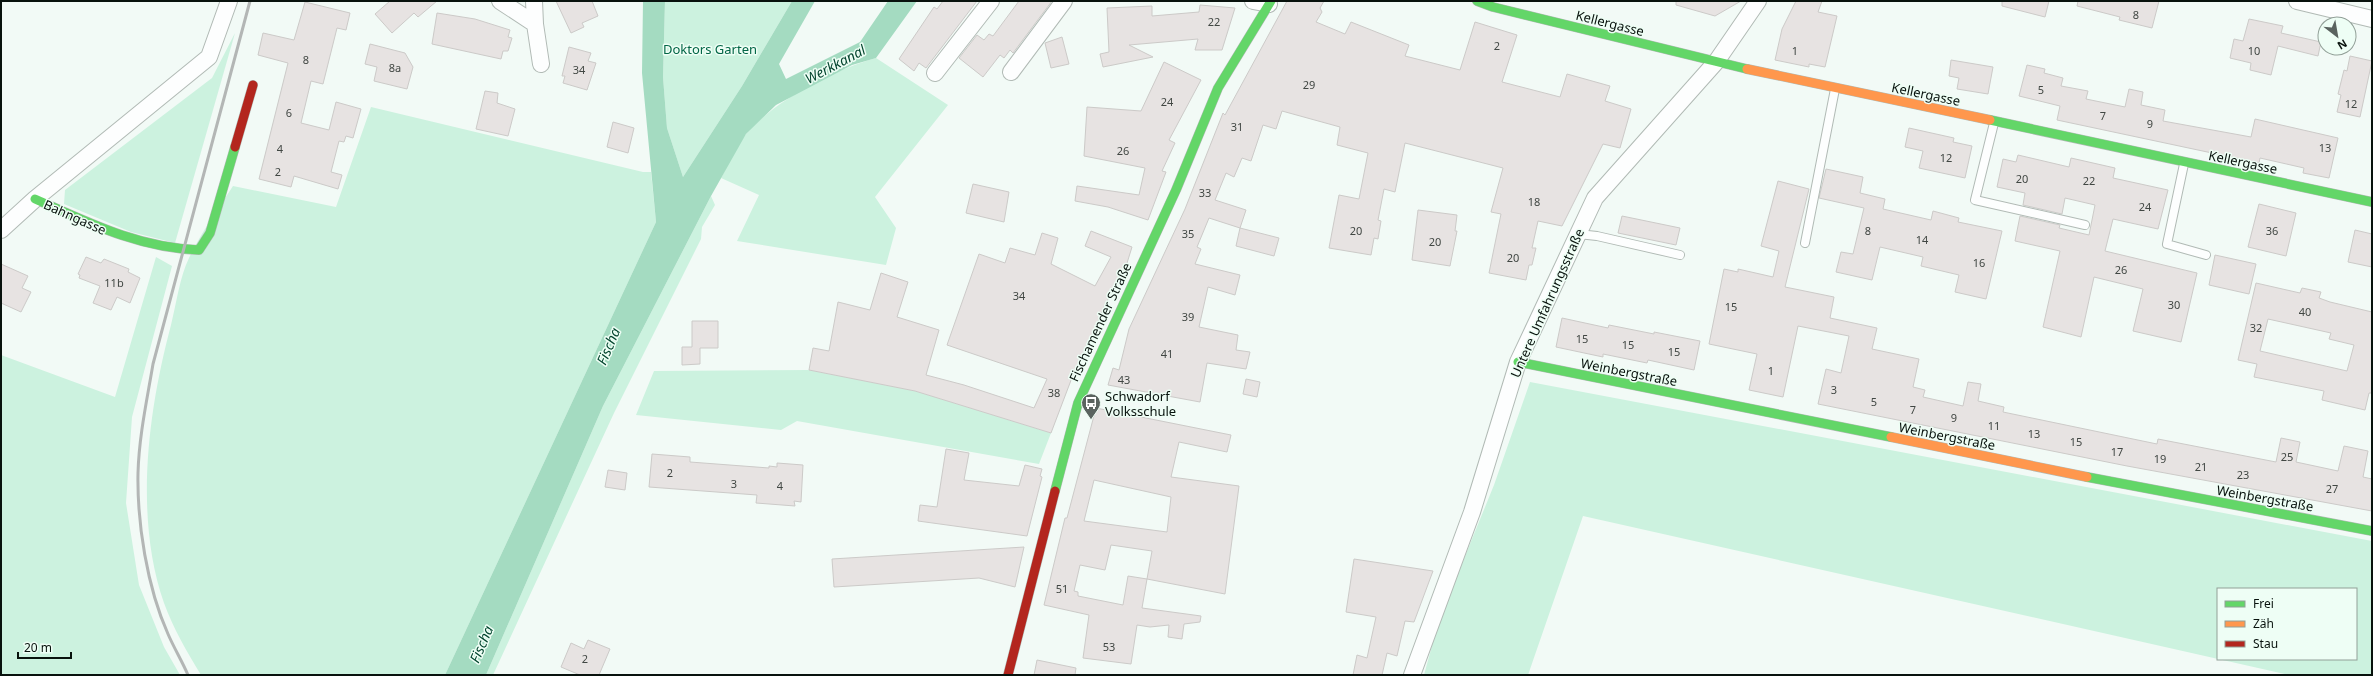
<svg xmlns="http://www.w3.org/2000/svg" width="2373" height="676" font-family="'Noto Sans',sans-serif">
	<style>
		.green { fill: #ccf2df; fill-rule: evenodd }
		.water { fill: #a4dbc1 }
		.building { fill: #e7e3e2; stroke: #cccac8; fill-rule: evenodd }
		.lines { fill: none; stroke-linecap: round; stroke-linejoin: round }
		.lane-casing { stroke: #b1bab5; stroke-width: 10 }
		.street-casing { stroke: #b1bab5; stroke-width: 18 }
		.fast-casing { stroke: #b1bab5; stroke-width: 10 }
		.slow-casing { stroke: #b1bab5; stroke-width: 10 }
		.jam-casing { stroke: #b1bab5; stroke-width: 10 }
		.lane { stroke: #fdfefe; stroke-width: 8 }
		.street { stroke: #fdfefe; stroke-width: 16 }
		.fast { stroke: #63d668; stroke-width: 9 }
		.slow { stroke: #ff974d; stroke-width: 9 }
		.jam { stroke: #b3261e; stroke-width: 9 }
		.rail { stroke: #b3b6b5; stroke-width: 3 }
		.labels { text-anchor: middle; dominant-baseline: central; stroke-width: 3; stroke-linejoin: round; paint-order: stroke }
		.number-label { font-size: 11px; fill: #414743 }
		.street-label { font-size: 13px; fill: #08120d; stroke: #eefef5 }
		.park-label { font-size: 13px; fill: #026646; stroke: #eefef5 }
		.poi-label { font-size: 13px; fill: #08120d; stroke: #eefef5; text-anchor: start }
		.water-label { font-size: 14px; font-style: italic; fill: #03452e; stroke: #eefef5 }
	</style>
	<rect width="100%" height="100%" fill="#f2faf6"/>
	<path class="green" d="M665 1H792L742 86 683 177 667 128 663 77Z
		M235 33 175 243 131 232 64 204 65 190 212 78Z
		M876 58 948 105 875 197 896 228 886 265 737 241 759 195 721 178C729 164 736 145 747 133 776 100 833 70 876 58Z
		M371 107 643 172H651L656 222 445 675H201C187 652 173 628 164 603 134 517 148 411 171 325 176 305 180 276 189 258 201 233 218 209 233 186L336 207Z
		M711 196 715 205 702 227 701 239 614 413 493 675H486L603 406Z
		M156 257 172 266 132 417 126 503 139 585 164 647 180 675H1V355L115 397Z
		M809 370 915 391 1051 433 1039 464 797 421 781 430 636 415 654 371Z
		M1530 382 2372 541V675H2289L1583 516 1528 675H1424L1439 620 1494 485ZM2218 589H2356V659H2218Z"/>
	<path class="water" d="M643 1H665L663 77 667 128 683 177 742 86 792 1H815L779 64 786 79 860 42 888 1H917L876 58 852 65 776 105 746 134 711 196 603 406 486 675H445L656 222 642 73Z"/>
	<path class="building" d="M390 1H437L418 17 414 13 392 33 375 14Z
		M556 1H592L598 16 582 23 584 27 571 33Z
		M943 1H977L926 68 919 63 914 71 899 59 934 7 937 9Z
		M1019 1H1052L1013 53 1010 50 1004 58 1000 55 983 77 959 58 977 35 984 40 989 34 993 36Z
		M1287 1H1324L1320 8 1322 12 1316 22 1345 34 1351 22 1409 45 1405 56 1460 70 1475 22 1517 35 1502 82 1560 97 1567 74 1610 86 1605 101 1631 109 1620 148 1603 144 1562 226 1538 221 1532 248H1536L1532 265H1529L1526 280 1489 273 1501 214 1491 212 1503 168 1405 143 1395 192 1384 189 1378 220 1381 221 1378 239 1374 238 1371 255 1329 248 1339 195 1359 199 1368 153 1337 145 1340 127 1282 111 1276 129 1263 125 1251 161 1242 158 1234 177 1226 173 1215 200 1246 210 1240 228 1209 218 1197 247 1201 249 1195 264 1240 275 1235 295 1208 287 1199 327 1238 335 1236 350 1250 352 1246 369 1207 363 1200 402 1108 385 1113 368 1119 370 1129 329 1185 209 1223 113 1225 115Z
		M1676 1H1741L1715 16 1676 5Z
		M1796 1H1822L1818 12 1837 16 1825 67 1809 64V67L1775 60 1782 29Z
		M2002 1H2049L2045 17 2002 6Z
		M2078 1H2159L2152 28 2119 20 2120 17 2077 6Z
		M305 2 350 13 346 30 337 28 323 84 311 81 301 123 329 130 336 102 361 109 353 138 346 136 344 142 339 141 331 172 342 175 338 189 294 176 291 187 259 179 288 63 258 55 263 33 294 40Z
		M1200 5 1235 8 1222 50H1195L1198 39 1129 45 1153 57 1103 67 1100 54 1109 52 1107 8 1152 6V16L1199 12Z
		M437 13 475 19 510 30 508 37 512 38 508 51H503L501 59 432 44Z
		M2249 19 2283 26 2281 33 2321 42 2318 56 2278 46 2271 75 2250 70 2251 63 2230 58 2234 39 2243 41Z
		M1062 37 1069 64 1051 68 1045 43Z
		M370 44 405 53 413 67 407 89 374 81 377 67 365 64Z
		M569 47 591 53 588 61 596 63 587 90 563 83 565 76H562Z
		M2350 56 2372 61 2360 117 2337 112 2341 95 2338 94 2344 70 2347 71Z
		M1951 60 1993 67 1988 94 1957 89 1959 78 1949 76Z
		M1164 62 1201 80 1169 140 1175 143 1162 171 1166 172 1148 220 1108 207 1075 201 1077 186 1139 195 1145 168 1084 156 1087 107 1141 111Z
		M2027 65 2045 69 2044 73 2063 78 2061 86 2088 91 2086 99 2125 107 2129 89 2143 92 2141 105 2165 110 2163 121 2251 137 2255 119 2338 138 2329 178 2303 173 2304 168 2260 158 2259 163 2057 120 2060 106 2019 96Z
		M485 91 498 93 497 103 515 109 508 136 476 129Z
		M613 122 634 128 628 153 607 147Z
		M1909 128 1954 138 1953 142 1972 146 1965 178 1919 168 1923 151 1905 147Z
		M2018 155 2069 167 2071 158 2115 168 2113 178 2168 190 2158 229 2113 219 2105 251 2197 273 2181 342 2133 331 2143 289 2094 277 2081 337 2043 327 2060 251 2015 241 2020 216 2060 225 2059 228 2089 235 2095 205 2065 198 2062 214 2023 205 2025 193 1997 187 2003 159 2016 162Z
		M1826 169 1863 177 1860 193 1885 199 1883 209 1931 220 1933 211 1959 218 1958 222 2002 231 1986 299 1955 292 1959 275 1921 266 1923 257 1880 247 1872 280 1836 272 1841 252 1853 254 1864 208 1819 198Z
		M1778 181 1809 189 1785 287 1834 297 1830 318 1877 328 1872 349 1919 359 1913 387 1925 390 1923 397 1963 406 1968 382 1981 384 1978 401 2004 407 2003 412 2157 444 2158 439 2276 462 2281 438 2300 442 2296 462 2338 471 2344 446 2368 451 2363 477 2372 479V511L2127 466 1818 404 1826 369 1841 373 1849 336 1798 326 1783 397 1749 390 1757 354 1709 344 1724 269 1738 272V269L1773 277 1779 251 1761 246Z
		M973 184 1009 192 1004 222 966 213Z
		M2259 204 2296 213 2286 256 2248 247Z
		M1418 210 1457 215 1455 231H1457L1450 266 1412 260Z
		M1622 216 1680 228 1676 245 1618 233Z
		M1240 228 1279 238 1274 256 1236 246Z
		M2355 230 2372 234V267L2348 262Z
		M1091 231 1132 247 1127 263 1104 307 1075 376 1073 375 1051 433 915 391 809 370 813 348 829 351 838 302 870 310 881 273 908 282 897 317 939 330 926 375 964 385 1034 408 1047 379 947 345 979 254 1005 263 1010 248 1035 255 1042 233 1058 238 1051 264 1095 286 1111 257 1085 246Z
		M2215 255 2256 264 2249 294 2209 285Z
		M86 257 101 263 104 259 129 269 128 272 140 278 130 303 117 297 111 310 93 303 100 286 79 278 80 275 78 274Z
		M1 264 28 276 22 288 31 292 21 312 1 303Z
		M2256 283 2300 293 2302 288 2321 292 2319 298 2330 302 2372 312V393H2369L2365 410 2322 400 2324 391 2254 377 2257 364 2238 360ZM2268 319 2331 333 2329 339 2354 345 2347 371 2260 351Z
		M1562 318 1608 328 1609 325 1654 334V332L1700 341 1694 370 1648 360 1647 363 1603 354V357L1556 347Z
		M692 321H718V348H700V364L682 365V347H692Z
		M1246 379 1260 382 1257 397 1243 394Z
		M1096 408 1231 435 1227 452 1179 442 1171 477 1239 486 1225 594 1147 579 1142 608 1201 616 1200 622 1184 624 1182 639 1168 637 1169 625 1150 627 1137 625 1131 664 1083 658 1089 615 1044 605 1065 518H1067ZM1094 480 1171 497 1167 532 1084 521ZM1111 545 1152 551 1147 579 1128 576 1123 605 1078 596V592L1074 591 1080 565 1105 570Z
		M946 449 969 453 964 480 1019 486 1025 465 1042 469 1040 476 1042 477 1027 536 918 521 920 505 937 507Z
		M652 454 690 457V462L769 468V466L777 467V463L803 465 801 502 794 501 795 506 756 503 757 495 649 487Z
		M608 470 627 473 625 490 605 487Z
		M1024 547 1015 587 979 578 834 587 832 559Z
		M1354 559 1433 571 1414 622 1405 621 1397 656 1387 653 1382 675H1353L1357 655 1367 658 1376 617 1346 612Z
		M588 640 610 649 599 675H580L561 667 571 643 584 649Z
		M1037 660 1076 668 1075 675H1034Z"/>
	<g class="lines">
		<g class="lane-casing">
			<path id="lane" d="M1994 123 1975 200 2085 225
				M2184 164 2167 244 2206 255
				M1578 234 1597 236 1680 255
				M1805 243 1835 89"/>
		</g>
		<g class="street-casing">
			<path id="street" d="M500 1 535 24 541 64
				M534 1 535 24
				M1253 1 1269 4
				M2297 1 2372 19
				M1011 72 1064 1
				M935 73 991 1
				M1 230 35 199 209 57 229 1
				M1412 675 1472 512 1518 362 1595 198 1716 62 1758 1"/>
		</g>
		<g class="fast-casing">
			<path id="fast" d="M1477 1 1493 7 1747 69
				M1990 120 2372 202
				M35 199C89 223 139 248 199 250L210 233 235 147
				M1518 362 1891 437
				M2087 477 2372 531
				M1055 491 1078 403 1176 190 1218 88 1271 1"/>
		</g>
		<g class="slow-casing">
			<path id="slow" d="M1747 69 1990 120
				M1891 437 2087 477"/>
		</g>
		<g class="jam-casing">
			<path id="jam" d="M235 147 253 85
				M1008 675 1055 491"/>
		</g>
		<use href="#lane" class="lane"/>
		<use href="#street" class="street"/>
		<use href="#fast" class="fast"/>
		<use href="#slow" class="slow"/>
		<use href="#jam" class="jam"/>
		<path class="rail" d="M188 675C182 661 174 648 168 634 147 587 137 523 138 473 139 436 147 400 153 364L250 1"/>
	</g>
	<defs>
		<g id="bus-pin" transform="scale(1)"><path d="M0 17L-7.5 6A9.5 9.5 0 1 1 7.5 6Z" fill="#5a635f" stroke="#eefef5"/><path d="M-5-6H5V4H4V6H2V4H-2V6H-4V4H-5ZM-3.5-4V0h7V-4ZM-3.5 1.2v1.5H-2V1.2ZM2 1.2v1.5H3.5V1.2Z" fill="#fff"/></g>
	</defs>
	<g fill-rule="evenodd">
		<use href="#bus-pin" x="1091" y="403"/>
	</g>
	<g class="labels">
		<g class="number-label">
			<text x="2136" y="14">8</text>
			<text x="1214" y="21">22</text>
			<text x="1497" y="45">2</text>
			<text x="1795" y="50">1</text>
			<text x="2254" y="50">10</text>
			<text x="306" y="59">8</text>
			<text x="395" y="67">8a</text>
			<text x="579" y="69">34</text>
			<text x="1309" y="84">29</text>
			<text x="2041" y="89">5</text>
			<text x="1167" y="101">24</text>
			<text x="2351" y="103">12</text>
			<text x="289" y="112">6</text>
			<text x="2103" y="115">7</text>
			<text x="2150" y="123">9</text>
			<text x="1237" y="126">31</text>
			<text x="2325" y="147">13</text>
			<text x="280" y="148">4</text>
			<text x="1123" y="150">26</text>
			<text x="1946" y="157">12</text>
			<text x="278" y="171">2</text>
			<text x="2022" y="178">20</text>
			<text x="2089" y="180">22</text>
			<text x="1205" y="192">33</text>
			<text x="1534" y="201">18</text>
			<text x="2145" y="206">24</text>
			<text x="1356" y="230">20</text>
			<text x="1868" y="230">8</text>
			<text x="2272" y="230">36</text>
			<text x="1188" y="233">35</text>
			<text x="1922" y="239">14</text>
			<text x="1435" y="241">20</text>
			<text x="1513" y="257">20</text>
			<text x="1979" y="262">16</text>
			<text x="2121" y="269">26</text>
			<text x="114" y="282">11b</text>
			<text x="1019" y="295">34</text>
			<text x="2174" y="304">30</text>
			<text x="1731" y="306">15</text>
			<text x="2305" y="311">40</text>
			<text x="1188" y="316">39</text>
			<text x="2256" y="327">32</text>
			<text x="1582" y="338">15</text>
			<text x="1628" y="344">15</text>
			<text x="1674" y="351">15</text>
			<text x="1167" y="353">41</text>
			<text x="1771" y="370">1</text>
			<text x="1124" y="379">43</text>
			<text x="1834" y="389">3</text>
			<text x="1054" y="392">38</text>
			<text x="1874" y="401">5</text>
			<text x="1913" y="409">7</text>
			<text x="1954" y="417">9</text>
			<text x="1994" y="425">11</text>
			<text x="2034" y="433">13</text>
			<text x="2076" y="441">15</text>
			<text x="2117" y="451">17</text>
			<text x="2287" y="456">25</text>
			<text x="2160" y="458">19</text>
			<text x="2201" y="466">21</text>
			<text x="670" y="472">2</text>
			<text x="2243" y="474">23</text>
			<text x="734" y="483">3</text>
			<text x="780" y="485">4</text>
			<text x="2332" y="488">27</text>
			<text x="1062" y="588">51</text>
			<text x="1109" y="646">53</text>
			<text x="585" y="658">2</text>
		</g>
		<g class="street-label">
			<text transform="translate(1610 23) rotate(14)">Kellergasse</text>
			<text transform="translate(1926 94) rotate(12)">Kellergasse</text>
			<text transform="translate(2243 162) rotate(12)">Kellergasse</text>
			<text transform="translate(75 217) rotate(24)">Bahngasse</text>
			<text transform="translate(1547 303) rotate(-66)">Untere Umfahrungsstraße</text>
			<text transform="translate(1100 322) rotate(-65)">Fischamender Straße</text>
			<text transform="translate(1629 372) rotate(11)">Weinbergstraße</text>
			<text transform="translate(1947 436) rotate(11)">Weinbergstraße</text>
			<text transform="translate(2265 498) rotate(10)">Weinbergstraße</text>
		</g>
		<g class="park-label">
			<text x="710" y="49">Doktors Garten</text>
		</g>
		<g class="poi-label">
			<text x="1105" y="396">Schwadorf<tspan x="1105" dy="15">Volksschule</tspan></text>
		</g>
		<g class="water-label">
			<text transform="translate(835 64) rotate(-28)">Werkkanal</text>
			<text transform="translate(608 346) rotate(-67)">Fischa</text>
			<text transform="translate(481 644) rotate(-67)">Fischa</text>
		</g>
	</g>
	<rect width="2373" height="676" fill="none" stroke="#08120d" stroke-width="4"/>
	<rect x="2217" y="588" width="140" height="72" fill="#eefef5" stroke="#92a098"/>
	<rect x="2225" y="601" width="20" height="6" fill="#63d668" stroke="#92a098"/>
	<text x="2253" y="608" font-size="12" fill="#08120d">Frei</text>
	<rect x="2225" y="621" width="20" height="6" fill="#ff974d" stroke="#92a098"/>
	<text x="2253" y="628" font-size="12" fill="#08120d">Zäh</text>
	<rect x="2225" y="641" width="20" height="6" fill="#b3261e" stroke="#92a098"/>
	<text x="2253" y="648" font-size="12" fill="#08120d">Stau</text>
	<g transform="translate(2337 36) rotate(149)"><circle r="19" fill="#eefef5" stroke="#92a098"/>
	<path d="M0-3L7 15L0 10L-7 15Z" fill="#5a635f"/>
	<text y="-6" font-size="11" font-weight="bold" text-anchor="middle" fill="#08120d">N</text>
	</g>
	<path d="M18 652v6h53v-6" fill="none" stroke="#08120d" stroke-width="2"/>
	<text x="24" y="652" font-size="12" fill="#08120d" stroke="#eefef5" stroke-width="3" paint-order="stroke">20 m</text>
</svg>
